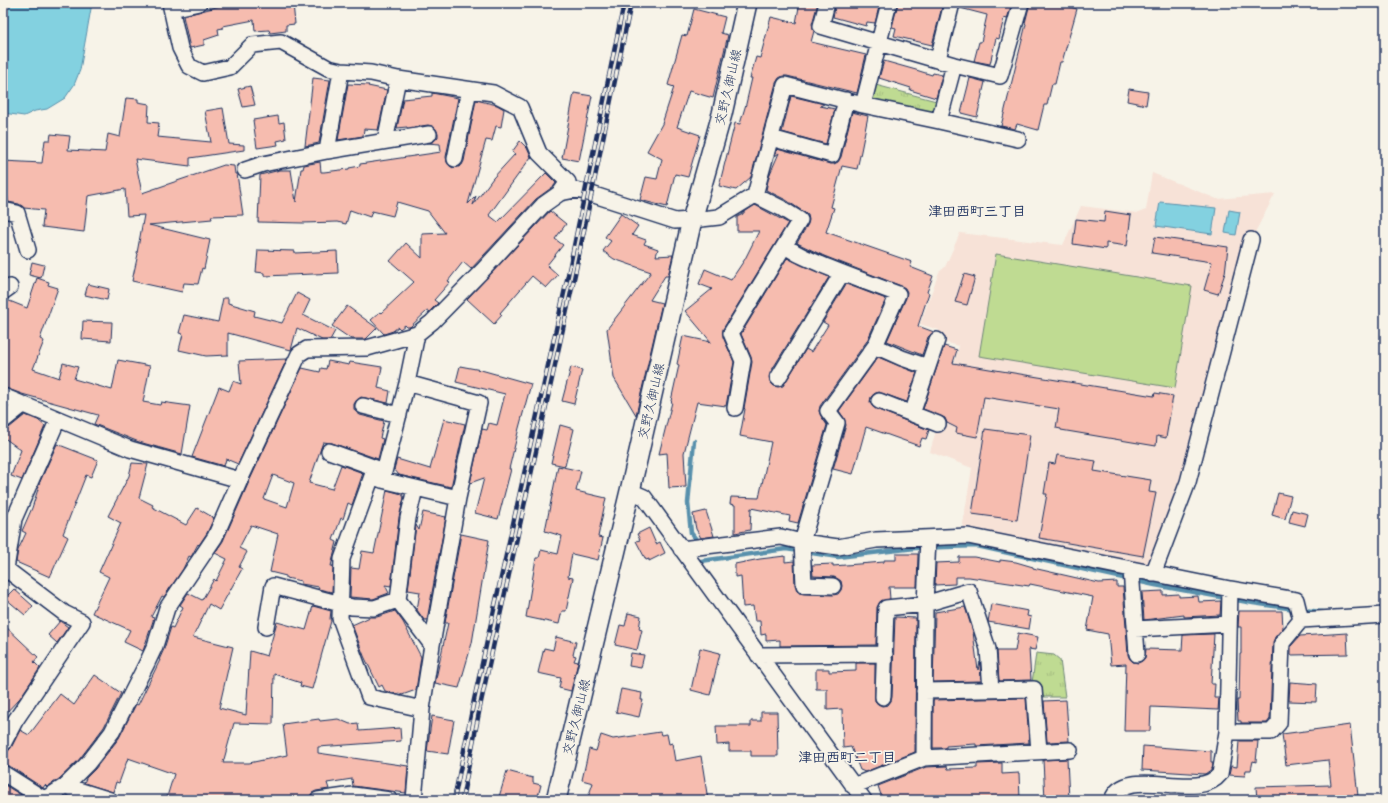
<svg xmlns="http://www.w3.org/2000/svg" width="1388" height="803" font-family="Itim,'Klee One',sans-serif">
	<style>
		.built { fill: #f7e2d7 }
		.green { fill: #bfdb92; stroke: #6d8578 }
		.park { fill: url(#park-tufts); stroke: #6d8578 }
		.water { fill: #83d1e0; stroke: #5990ac }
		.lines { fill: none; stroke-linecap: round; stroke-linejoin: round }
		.stream { stroke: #5990ac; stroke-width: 4.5 }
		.building { fill: #f6bcaf; stroke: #1b2f5e; fill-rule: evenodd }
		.minor-casing { stroke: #1b2f5e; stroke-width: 18 }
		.major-casing { stroke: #1b2f5e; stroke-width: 22 }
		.minor { stroke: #f7f3e8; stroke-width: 15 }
		.major { stroke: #f7f3e8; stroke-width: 19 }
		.rail-casing { stroke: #1b2f5e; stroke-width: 4.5 }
		.rail { stroke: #f7f3e8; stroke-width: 3; stroke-dasharray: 9; stroke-linecap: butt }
		.labels { text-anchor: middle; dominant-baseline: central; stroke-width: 3.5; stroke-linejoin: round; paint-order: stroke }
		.street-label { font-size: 13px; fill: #1b2f5e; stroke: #f7f3e8 }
		.neighbourhood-label { font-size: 14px; font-weight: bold; fill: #1b2f5e; stroke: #f7f3e8 }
	</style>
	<defs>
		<pattern id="park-tufts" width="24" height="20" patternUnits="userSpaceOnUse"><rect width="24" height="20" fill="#bfdb92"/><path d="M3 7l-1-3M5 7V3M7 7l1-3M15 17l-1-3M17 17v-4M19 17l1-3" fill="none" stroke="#a4bc80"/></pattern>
	</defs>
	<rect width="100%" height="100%" fill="#f7f3e8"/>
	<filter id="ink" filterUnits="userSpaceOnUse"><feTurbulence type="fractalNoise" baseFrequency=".025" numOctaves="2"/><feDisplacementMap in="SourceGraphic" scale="8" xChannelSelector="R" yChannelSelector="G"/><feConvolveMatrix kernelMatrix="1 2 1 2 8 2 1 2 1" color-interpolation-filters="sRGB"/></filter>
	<g filter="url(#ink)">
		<path class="built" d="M1152 173 1217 199 1275 194 1251 240 1153 574 961 536 972 468 930 452 959 346 937 340 939 330 920 324 939 272 945 267 960 233 1063 245 1081 206 1138 213 1146 210Z"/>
		<path class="green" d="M996 254 1192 286 1175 388 979 356Z"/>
		<path class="park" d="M868 83 944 103 939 121 863 105Z
			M1036 653 1054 655 1060 660 1065 697H1043L1041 686 1032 683Z"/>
		<path class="water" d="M3 3H92L80 70 74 85 65 98 47 109 35 111 24 116 3 113Z
			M1160 202 1216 208 1212 234 1156 226Z
			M1229 210 1240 212 1236 235 1225 233Z"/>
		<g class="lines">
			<path class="stream" d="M694 441 688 503 691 533 698 542
				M701 561 786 549 838 557 915 548 977 546 1155 585 1253 603 1295 609
				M1302 610 1323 612"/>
		</g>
		<path class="building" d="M231 3H293L295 24 286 25V31L270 33 269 30 255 31 254 20 223 26V28L218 29 219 35 204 40V45L190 48 183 16Z
			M798 3H818L812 24 814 31 811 42 866 55 857 93 787 76H783L779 78 776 83 751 177 736 190 719 186 735 123 740 124 746 104 752 78H750L756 57 760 58 771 17 796 23 799 7 797 6Z
			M836 3H880L875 23 867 22 866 26 833 17Z
			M898 3H943L932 45 894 36 896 28 892 27Z
			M961 3H1012L1007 19 1004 18 999 39 996 38 990 64 974 61 979 42H981L987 15 960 8Z
			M1030 3H1071L1070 7 1077 9 1062 62H1060L1055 84H1052L1047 105H1044L1038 130 1017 124 1015 129 1001 126 1026 24 1025 23Z
			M694 9 725 17 721 33 728 35 713 98 689 91 677 127 700 135 688 177 675 174 667 207 640 200 646 177 657 179 662 159 647 151 662 124 674 87 668 85 682 35 687 36Z
			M884 61 916 70 932 75 933 73 942 75 936 98 910 90 911 88 879 78Z
			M313 78 330 80 319 143 305 146Z
			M970 78 985 82 977 117 961 113Z
			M348 84 369 85 368 86 387 90 378 130 364 129 363 136 338 140Z
			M250 86 255 105 243 107 238 89Z
			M1129 89 1148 92 1146 105 1127 101Z
			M432 93 458 98 446 157 447 162 449 165 453 168 458 167 462 165 464 161 476 100 497 105 504 109 501 127 496 126 492 141 486 140 468 204 476 196 473 205 493 178 515 154 512 152 520 141 527 148 531 157 489 215 498 222 546 173 556 183 554 186 536 199 471 269 463 262 448 281 450 282 434 300 438 303 429 312 427 311 410 327H407L405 325 400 329 398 327 393 331 384 334 371 320 380 312 381 313 414 282 390 261 406 243 422 258V234L445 233 428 211 397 202 393 216 372 211 370 217 350 210 346 224 337 222 303 223 258 222 260 175 280 170H291L296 202 301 169H303L304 165 320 162 321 172H324L349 169V168L360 166V164L441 152 440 144 427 143 434 141 438 137V133L436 129 432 126 428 125 407 128V127L397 128 403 99 432 96Z
			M574 93 592 96 579 161 562 158Z
			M791 96 824 104 820 106 835 109 826 144 782 132Z
			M126 98 138 99V102L149 104 148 122 159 123 157 137 211 142 205 111 223 108 229 144 244 145V150L190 158V166L135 159 142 193 224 165 234 166 235 174H237L243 215 211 216 212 219 149 225 210 240 204 269 202 268 198 284 184 283 182 292 132 281 138 254 137 253 144 215 127 216 125 189 88 196 84 232 42 227 44 210 24 208 19 204 8 202 7 190H3V161L42 163 45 140H50L51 134 70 136 68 150 105 152 108 134 120 137Z
			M852 112 868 116 861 151 857 169 842 166 831 207 834 208 826 232 912 262 910 267 933 276 927 292 929 293 918 326 934 332 928 337 922 355 887 341 906 298 907 292 905 288 901 286 824 256 797 243 808 224 809 220 808 215 786 200 766 190 769 176 779 153 775 156 777 149 830 164H834L838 162 841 157Z
			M278 116 279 123 284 122 286 139 277 141 278 145 257 148 253 120Z
			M755 205 788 223 723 329V337L734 362 726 406 697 402 684 453 686 487 669 488 667 453 659 454 672 402 671 401 679 365 677 364 683 336 711 342 685 311 712 289 699 284 705 269 731 280 745 259 759 231H737V217L743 214V213Z
			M550 211 566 224 555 239 563 245 547 265 558 275 546 288 532 276 500 313 502 315 494 324 467 299Z
			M1105 211 1131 215 1127 246 1106 243V249L1073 244 1076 219 1104 222Z
			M621 214 638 226 632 235 646 240 644 244 658 249 656 256 673 255 668 276H665L650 300 662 303 636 415 614 378 607 329 651 272 614 259 603 251 611 241 605 237Z
			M1155 237 1228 247 1225 273 1218 294 1204 290 1212 262 1152 253Z
			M258 250 295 251V253L337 251 338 273 264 276V273L256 272Z
			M787 258 829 277 770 373 769 377 770 382 774 386 778 387 783 386 806 349 811 352 828 325 823 322 846 284 886 299 867 341 820 406 819 411 821 416 827 425 798 523 789 521 790 516 751 508 750 530 735 533V505L730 504 731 497 759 498 771 442 740 436 745 409 744 408 752 362 751 357 741 334Z
			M32 262 44 265 41 278 29 275Z
			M964 274 975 277 967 305 955 302Z
			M37 278 49 282 48 285 58 288 40 339 44 341 33 369 59 378 63 363 78 367 74 379 112 390 118 360 150 366 143 402 160 405 161 402 190 406 182 454 139 442 94 424 98 415 22 394 3 387V301L7 300 27 308Z
			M88 284 109 289 107 300 85 295Z
			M297 293 310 300 303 315 335 331 330 340H322L297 328 291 350 228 333V355L206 356 179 350 183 334 179 333 184 315 218 322 223 298H228V303L255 311 254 316 282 323Z
			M347 306 377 328 366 339H351L332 326Z
			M83 321 112 322 111 341 82 339Z
			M944 346 957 350 953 363 1154 396 1155 393 1173 396 1166 438 1157 436 1156 446 1061 430V429L1056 428 1059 409 984 397 977 437 956 433 957 428 947 423 945 418 923 409Z
			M878 357 917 373 907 402 878 392 874 394 871 397 870 402 872 406 876 409 929 430 926 439 922 438 919 446 866 427 853 474 833 469 846 425 844 418 839 411Z
			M287 359 238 464 226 459 224 466 192 457 219 387 229 391 233 381 241 384 239 361Z
			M328 361 349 365 350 362 382 367 378 388 390 391 388 403 361 397 357 400 354 404V409L356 412 360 415 384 421 380 438 383 439 378 459 332 443 323 442 309 483 332 489 341 465 363 473 352 505 348 503 343 519 341 518 333 540 337 542 331 566H333L332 592 318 589 319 587 301 584V581L286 578V576L270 572 278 534 251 525 239 548 247 552 239 567 242 569 219 610 209 604 193 637 233 647 219 708 246 715 250 651 267 656 277 622 306 630 313 606 331 611 330 619 331 621 312 689 300 686 301 683 274 674 273 724 234 723 223 763H249L287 755 283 724 319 719 320 721 338 719 350 724 358 723 359 731 400 728 401 741 318 747V753L408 766 406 793 353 786 352 779 327 783 329 789 316 791 312 793 310 797 298 800H166L174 774 128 758 119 783 116 782 113 792 84 783 86 778 95 769 119 738 136 704 138 705 160 660H159L164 649 171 627 173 628 183 607 180 605 188 593 202 600 214 579 216 581 227 559 215 553 223 541 248 484 302 368 320 372 321 368 326 369ZM273 475 294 483 287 507 264 499Z
			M460 366 481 370 531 384 519 428 509 469H511L498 519 475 513 484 478 470 483 482 429 487 430 489 423 497 425 505 394 456 382Z
			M571 367 582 370 574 404 562 401Z
			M25 415 38 420 45 426 22 480 11 476 21 450 3 437V430L9 428Z
			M444 419 465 424 451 487 399 475 394 469 397 459 430 469Z
			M560 425 574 429 565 466 551 463Z
			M985 429 1030 435 1017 520 972 514Z
			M57 444 98 460 91 477 86 475 63 534 68 537 50 577 16 562 18 550 26 533 22 531 32 508 39 486H38Z
			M1057 455 1096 461 1094 471 1151 480 1149 492 1156 493 1143 556 1039 538 1047 494H1044L1049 463 1055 464Z
			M132 463 148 464 139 498 153 505 152 507 186 525 197 508 214 518 207 533 199 545 198 544 191 557 189 556 183 569 164 597 162 596 151 617 154 618 143 651 124 642 130 630 92 613 109 577 99 572 121 523 108 516 129 476Z
			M558 466 581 471 576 491 606 498 598 537 603 538 598 560 572 554 568 577 573 578 566 611H562L559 624 526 617 536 558H539L541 550 558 554 562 536 545 531Z
			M387 490 402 494 404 498 399 517 391 586 385 585 389 593 373 599 350 597 351 568 359 569 362 551 374 553Z
			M1278 493 1291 496 1285 519 1272 515Z
			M1292 510 1308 514 1305 526 1289 522Z
			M706 511 714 536 701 538 696 529 693 514Z
			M423 512 446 517 427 620H424L417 610 420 592 408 590 416 525 419 530Z
			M649 528 656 544 660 542 665 553 649 561V559L646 560 636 541 640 540 637 534Z
			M461 534 489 540 472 643 459 688 435 683 448 623H445Z
			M896 554H918L917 587H889L890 599 881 601 877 607 876 645 780 646V640L766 641V634L761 635 760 621H755L753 606 743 607 741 576 735 577V564L760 559 785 556V562L794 561 795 585 799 593 804 594 833 595 838 594 841 590 842 586 841 581 838 579 834 577 813 576 812 565 833 564V566L884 562V560H896Z
			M959 557H974L1000 562V560L1016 562 1033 567V568L1099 583 1117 582V587H1123L1128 655 1130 659 1133 662 1138 663 1142 661 1145 658 1146 649 1182 650 1183 635 1214 634 1211 684H1215L1214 698H1219L1218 710 1151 707 1150 731H1124L1126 664 1111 665 1108 634 1087 630 1093 597 1030 584 1029 586 969 577H955V584L935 585 936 563 959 562Z
			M14 589 33 606 25 615 5 598Z
			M1163 591V595L1179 594V597L1198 596 1199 602 1221 601 1220 615 1184 617V615L1144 620 1142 592Z
			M991 604 1028 611 1027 616 1031 617 1029 629 988 622Z
			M965 607 973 632 978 670 980 662 981 681 933 682 935 612Z
			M395 611 403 622 421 657 416 690 402 695 399 693 397 694 385 691 382 685 379 687 364 656 352 625 370 617H377Z
			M1239 611H1282L1283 628 1275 637 1273 643 1270 719 1267 723H1241V721H1238L1237 700H1239L1240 654H1241V627H1238Z
			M628 613 641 616 639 629 642 630 637 650 615 645 620 625 625 626Z
			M895 617 916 618 915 752 865 772 860 770 851 747 843 748 842 709 827 710V689H816V669H829V672L856 671V663H875V701L878 704 882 706 888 705 891 701 892 697Z
			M60 621 68 627 57 643 48 635Z
			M3 624 38 657 34 662 40 668 20 698 3 716Z
			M1018 633 1038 637 1035 650 1029 649 1031 680 999 681 997 651H1015Z
			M1347 633 1348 654 1291 655V646L1300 636Z
			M556 637 576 642 573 655 576 656 574 661 578 662 571 691 559 688 561 678 538 673 544 648 553 650Z
			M700 648 720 653 710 695 691 690Z
			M631 653 644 655 641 668 629 666Z
			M95 675 121 693 104 727 78 761 59 779 47 787 45 785 43 788 8 765 3 764V753L7 752 11 748 20 730 29 735 60 694 74 705Z
			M1290 682 1317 684 1316 702 1289 701Z
			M621 689 642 693 641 700H643L639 717 616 712Z
			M1026 698 1029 743 976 746V744L946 746V748H933V700Z
			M1066 700 1069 741 1047 742 1044 701Z
			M761 712H777L778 756H751V751H729V744L717 745 716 726H751V721H761Z
			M432 716 454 720 448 754 427 751Z
			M1350 725 1358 796 1334 798 1257 800 1256 787 1331 785 1328 760 1286 765 1282 734Z
			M660 732 661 735 667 734 669 744 672 743 675 761 701 756 708 800H587L593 783 582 780 589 749 596 751 601 735 613 739Z
			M1239 741H1258L1256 762 1253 761 1251 770H1246L1245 776 1229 775 1231 766 1237 767Z
			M1143 746 1211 751V762H1213L1212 769 1205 774 1142 770Z
			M1067 759 1069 800H1045L1043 760Z
			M1002 763V774L1019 773 1020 800H889L888 797 882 798 878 786 926 767 947 766 948 769 977 768V764Z
			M507 771 533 778V783L541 785 537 800H498Z
			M3 784 21 795 17 800H3Z"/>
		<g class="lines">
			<g class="minor-casing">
				<path id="minor" d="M170 3 180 48 189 66 203 73 230 67 252 45 281 42 328 68 341 71 371 73 398 79 493 93 520 107 539 153 568 182 560 193
					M827 3 821 26 954 65 1000 76 1021 3
					M172 9 199 3
					M938 59 952 3
					M863 105 889 3
					M939 121 1018 139
					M771 138 832 155 846 100
					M385 141 398 79
					M327 151 341 71
					M455 159 469 90
					M245 170 263 164 327 151 429 134
					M3 210 17 213 28 250
					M785 245C796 255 807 258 820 264 846 275 872 284 898 294L875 346 828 411 837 423 802 542 804 585 833 586
					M3 292 10 287
					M417 334 407 383 382 480 458 498
					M875 346 902 358 928 367
					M778 378 842 273
					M407 383 479 403 458 498 432 645 422 709 414 800
					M3 396 130 449 240 480
					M879 401 938 424
					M363 406 399 415
					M735 408 743 361 731 333 800 220 781 208 755 195
					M912 414 937 340
					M3 421 23 405
					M329 451 384 471
					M382 480 372 476 342 559 340 618 369 697 422 709
					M415 489 408 518 398 600 432 645
					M630 491 644 497 864 800
					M681 549 781 537 802 542 838 547 876 540 968 536 1230 589 1296 600 1301 620 1385 615
					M1131 569 1137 654
					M3 573 6 569 14 519 58 419
					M1153 574 1188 482 1251 240
					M266 627 273 586 352 607 374 608 398 600
					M1135 629 1229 624
					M758 655 885 654
					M924 691 1034 689 1039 751
					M883 697 886 608 925 604 969 591 988 649 991 690
					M1227 732H1271L1279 723 1282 643 1301 620
					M3 744 15 721 82 622 64 613 6 569
					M924 758 925 604 928 538
					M3 773 44 799
					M65 786 110 800
					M853 786 924 758 1070 750
					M43 800 65 786 88 763 112 732 147 663 155 646 167 608 215 537 240 480 299 354 307 349 367 348 417 334 432 322 482 271 543 205 560 193 575 190 585 192 675 221 692 220 719 217 755 195 785 85 863 105 939 121 954 65
					M318 800 353 795 390 800
					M1112 800C1125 763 1198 803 1220 774L1227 732 1230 589"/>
			</g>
			<g class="major-casing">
				<path id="major" d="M556 800 630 491 692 220 722 114 747 3"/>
			</g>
			<use href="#minor" class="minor"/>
			<use href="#major" class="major"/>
			<g class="rail-casing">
				<path id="rail" d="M454 800 474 700 568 275 624 3
					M462 800 481 702 575 274 631 3"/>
			</g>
			<use href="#rail" class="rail"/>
		</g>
	</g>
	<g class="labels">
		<g class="street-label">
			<text transform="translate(728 87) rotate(-77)">交野久御山線</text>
			<text transform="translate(651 401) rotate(-77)">交野久御山線</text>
			<text transform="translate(576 717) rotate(-76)">交野久御山線</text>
		</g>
		<g class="neighbourhood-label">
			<text x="977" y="211">津田西町三丁目</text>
			<text x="847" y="757">津田西町二丁目</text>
		</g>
	</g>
	<rect width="1388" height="803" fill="none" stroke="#f7f3e8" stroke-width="16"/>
	<rect x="8" y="8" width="1372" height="787" fill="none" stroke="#1b2f5e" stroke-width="1.5" filter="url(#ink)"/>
</svg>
